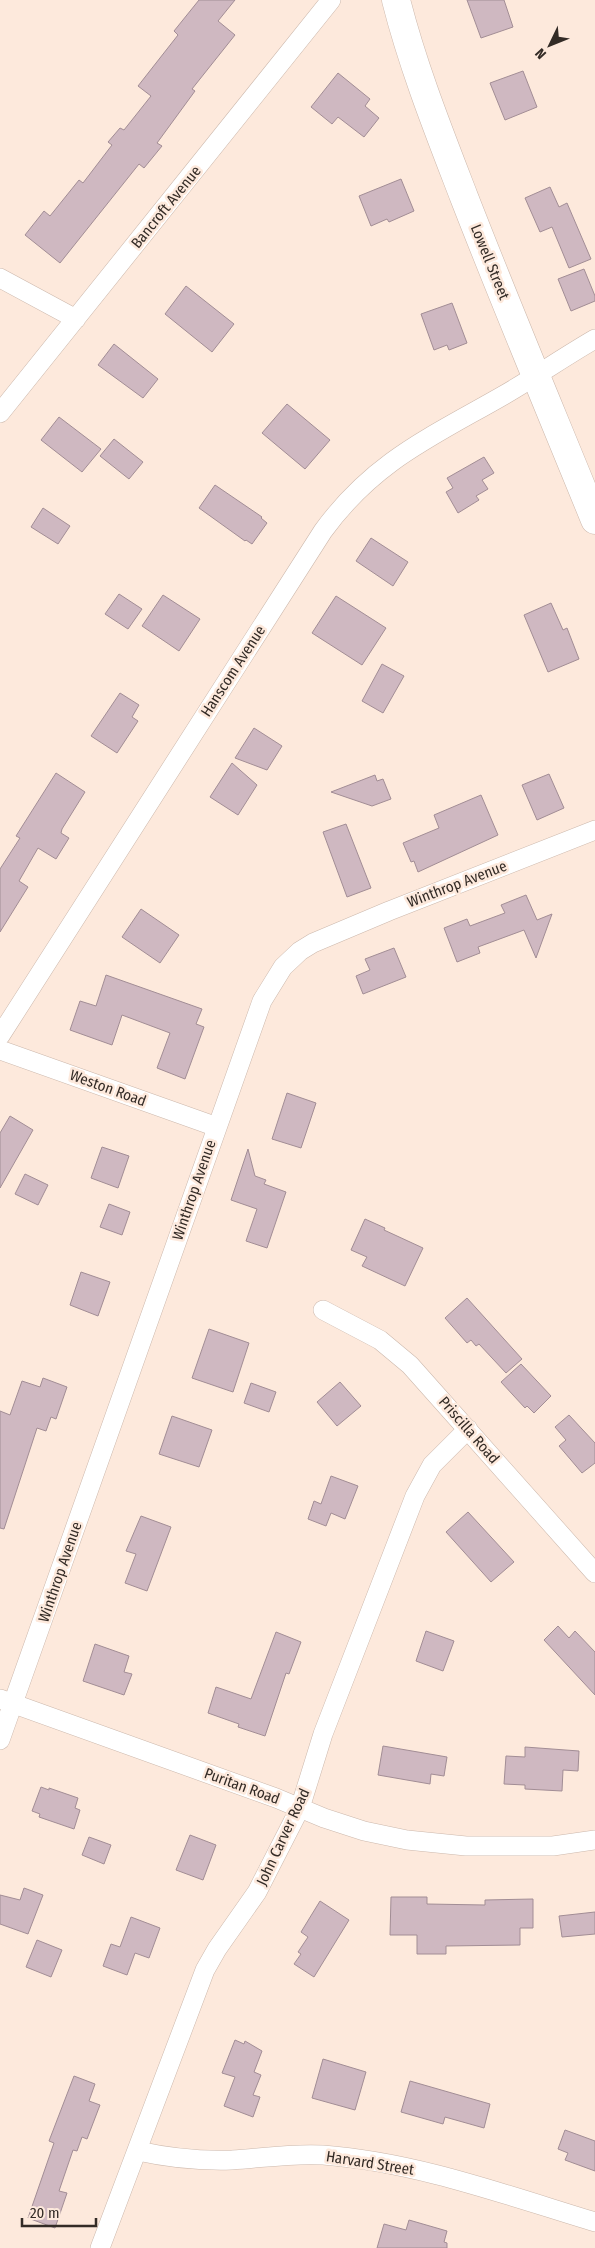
<svg xmlns="http://www.w3.org/2000/svg" width="595" height="2248" font-family="'Fira Sans Condensed',sans-serif">
	<style>
		.building { fill: #cfb8c1; stroke: #a28d95 }
		.lines { fill: none; stroke-linecap: round; stroke-linejoin: round }
		.street-casing { stroke: #ccb8ac; stroke-width: 20 }
		.secondary-casing { stroke: #ccb8ac; stroke-width: 29 }
		.street { stroke: #fff; stroke-width: 19 }
		.secondary { stroke: #fff; stroke-width: 28 }
		.labels { text-anchor: middle; dominant-baseline: central; stroke-width: 5; stroke-linejoin: round; paint-order: stroke }
		.street-label { font-size: 15px; fill: #332b26; stroke: #fde9dc }
	</style>
	<rect width="100%" height="100%" fill="#fde9dc"/>
	<path class="building" d="M199 0H235L218 21 235 35 192 89 195 91 157 143 162 146 144 168 139 164 60 263 25 235 44 211 50 216 79 180 83 183 112 145 108 142 120 128 124 130 151 96 138 86 178 35 174 31Z
		M467 0H504L513 27 481 38Z
		M523 71 537 107 505 120 490 83Z
		M338 73 370 99 365 106 379 118 364 137 338 117 332 124 311 107Z
		M401 179 414 211 389 222 387 219 371 226 359 196Z
		M550 187 559 207 567 203 591 259 569 268 552 227 540 232 525 198Z
		M584 269 595 296V301L571 311 558 279Z
		M186 286 234 324 212 352 165 314Z
		M452 303 467 343 449 350 447 345 434 350 421 314Z
		M114 344 158 379 143 398 98 365Z
		M287 404 330 440 305 469 262 433Z
		M59 417 101 449 82 472 41 440Z
		M114 439 143 462 129 479 100 456Z
		M484 457 494 473 482 480 488 489 476 496 479 500 458 513 446 492 453 488 447 478Z
		M215 485 262 517 261 518 267 523 252 544 246 540 245 541 199 508Z
		M43 508 70 526 58 544 31 527Z
		M371 538 408 562 393 586 356 561Z
		M119 594 142 609 128 629 105 614Z
		M163 595 200 619 179 651 142 626Z
		M336 596 386 628 362 665 312 633Z
		M551 603 563 630 567 628 579 659 548 672 524 615Z
		M382 664 404 676 383 713 362 701Z
		M120 693 139 705 132 717 138 721 117 753 91 736Z
		M254 728 282 746 267 770 235 758Z
		M232 763 257 785 238 815 210 797Z
		M56 773 85 792 62 829 61 833 69 838 56 859 38 848 19 881 28 887 0 932V869L20 838 16 836Z
		M549 774 564 808 537 820 522 785Z
		M375 775 377 781 383 779 391 799 372 806 331 792Z
		M481 795 498 835 418 872 414 861 411 862 403 843 439 828 434 815Z
		M346 824 371 888 347 897 323 832Z
		M526 895 537 920 552 914 536 958 524 930 478 947 480 953 457 962 444 928 467 919 470 926 505 913 501 905Z
		M141 909 179 935 160 963 122 937Z
		M394 948 406 977 363 994 356 976 370 970 365 959Z
		M106 975 202 1009 196 1024 204 1027 185 1079 157 1068 170 1033 122 1015 112 1045 70 1030 80 1001 96 1006Z
		M287 1093 316 1103 301 1148 272 1139Z
		M10 1116 33 1130 0 1188V1133Z
		M102 1147 129 1156 118 1188 91 1178Z
		M248 1149 255 1176 266 1180 264 1184 286 1192 267 1248 246 1241 257 1209 231 1200Z
		M25 1174 48 1185 38 1205 15 1194Z
		M109 1204 130 1212 122 1235 100 1227Z
		M365 1219 385 1228 384 1230 423 1248 405 1286 362 1266 367 1257 351 1250Z
		M81 1272 110 1282 98 1316 70 1305Z
		M467 1298 522 1359 506 1373 479 1344 476 1346 471 1340 467 1343 445 1318Z
		M209 1329 249 1343 233 1392 192 1378Z
		M521 1364 551 1396 534 1413 527 1406 525 1408 501 1382Z
		M43 1378 67 1387 56 1419 51 1417 46 1431 37 1428 4 1529 0 1528V1411L10 1415 22 1381 40 1387Z
		M340 1382 361 1406 337 1426 317 1402Z
		M251 1383 276 1392 269 1412 244 1403Z
		M569 1415 595 1443V1463L582 1473 559 1446 566 1440 555 1427Z
		M172 1416 212 1430 199 1467 159 1454Z
		M331 1476 358 1486 345 1519 331 1513 326 1526 308 1519 314 1501 321 1504Z
		M468 1512 514 1562 491 1582 446 1532Z
		M141 1516 171 1527 147 1591 125 1583 136 1554 126 1551Z
		M558 1626 569 1638 575 1631 595 1652V1695L544 1640Z
		M426 1631 454 1641 443 1671 416 1661Z
		M276 1632 301 1642 289 1674 286 1673 265 1736 238 1727 239 1724 208 1713 216 1687 251 1699Z
		M95 1644 129 1656 124 1672 132 1674 124 1695 83 1681Z
		M383 1746 447 1757 444 1776 431 1774 430 1784 378 1775Z
		M525 1747 579 1751 578 1771 563 1770 562 1791 525 1789V1785L504 1784 506 1756 525 1757Z
		M41 1787 49 1790V1788L78 1798 75 1808 80 1810 74 1829 39 1817 40 1814 32 1811Z
		M190 1835 216 1845 203 1880 176 1870Z
		M89 1837 111 1845 104 1864 82 1855Z
		M24 1888 43 1895 28 1934 0 1924V1895L20 1900Z
		M391 1897H427V1904L485 1905V1900L533 1899V1928H520V1945L446 1946V1954H417V1935H390Z
		M320 1901 349 1920 314 1977 294 1964 301 1954 298 1952 308 1937 301 1932Z
		M595 1912V1934L562 1937 559 1916Z
		M131 1917 160 1928 149 1958 135 1953 127 1975 103 1966 111 1944 120 1947Z
		M37 1940 62 1950 51 1977 26 1967Z
		M235 2040 244 2044 245 2041 262 2051 254 2072 261 2075 253 2095 260 2097 253 2117 224 2106 235 2077 222 2073Z
		M323 2059 366 2072 355 2110 312 2098Z
		M74 2076 95 2084 89 2101 100 2105 87 2139 82 2137 77 2151 73 2150 59 2191 67 2193 55 2228 28 2218 54 2143 49 2141Z
		M410 2081 490 2104 484 2128 445 2117 443 2124 401 2112Z
		M565 2130 595 2141V2171L565 2160 568 2153 558 2149Z
		M409 2220 447 2231 444 2242 447 2243V2248H377L384 2224 406 2230Z"/>
	<g class="lines">
		<g class="street-casing">
			<path id="street" d="M0 278 76 319
				M0 413 331 0
				M0 1036 323 531C374 461 431 437 504 395 535 377 564 357 595 339
				M0 1050 217 1127
				M323 1310 380 1340 410 1365 595 1573
				M0 1699 276 1798 324 1818 364 1831 407 1840 466 1846H553L595 1840
				M0 1740 262 1001 283 967 300 951 313 943 389 911 595 830
				M138 2151C169 2158 200 2161 232 2160 263 2158 292 2153 323 2155 416 2162 506 2195 595 2222
				M100 2248 205 1970 217 1949 257 1892 300 1808 323 1734 415 1496 432 1465 468 1429"/>
		</g>
		<g class="secondary-casing">
			<path id="secondary" d="M396 0C413 67 439 132 464 197 506 305 551 412 595 520"/>
		</g>
		<use href="#street" class="street"/>
		<use href="#secondary" class="secondary"/>
	</g>
	<g class="labels">
		<g class="street-label">
			<text transform="translate(166 207) rotate(-51)">Bancroft Avenue</text>
			<text transform="translate(490 262) rotate(68)">Lowell Street</text>
			<text transform="translate(233 671) rotate(-57)">Hanscom Avenue</text>
			<text transform="translate(457 884) rotate(-21)">Winthrop Avenue</text>
			<text transform="translate(108 1088) rotate(20)">Weston Road</text>
			<text transform="translate(194 1190) rotate(-71)">Winthrop Avenue</text>
			<text transform="translate(469 1430) rotate(49)">Priscilla Road</text>
			<text transform="translate(60 1572) rotate(-71)">Winthrop Avenue</text>
			<text transform="translate(242 1786) rotate(20)">Puritan Road</text>
			<text transform="translate(283 1837) rotate(-65)">John Carver Road</text>
			<text transform="translate(370 2163) rotate(9)">Harvard Street</text>
		</g>
	</g>
	<g transform="translate(550 45) rotate(227)" stroke="#fde9dc" stroke-width="4" paint-order="stroke">
	<path d="M0-4L9 19L0 12L-9 19Z" fill="#332b26"/>
	<text y="-8" font-size="14" font-weight="bold" text-anchor="middle" fill="#332b26">N</text>
	</g>
	<path d="M22 2218v8h74v-8" fill="none" stroke="#332b26" stroke-width="2.5"/>
	<text x="30" y="2218" font-size="15" fill="#332b26" stroke="#fde9dc" stroke-width="4" paint-order="stroke">20 m</text>
</svg>
